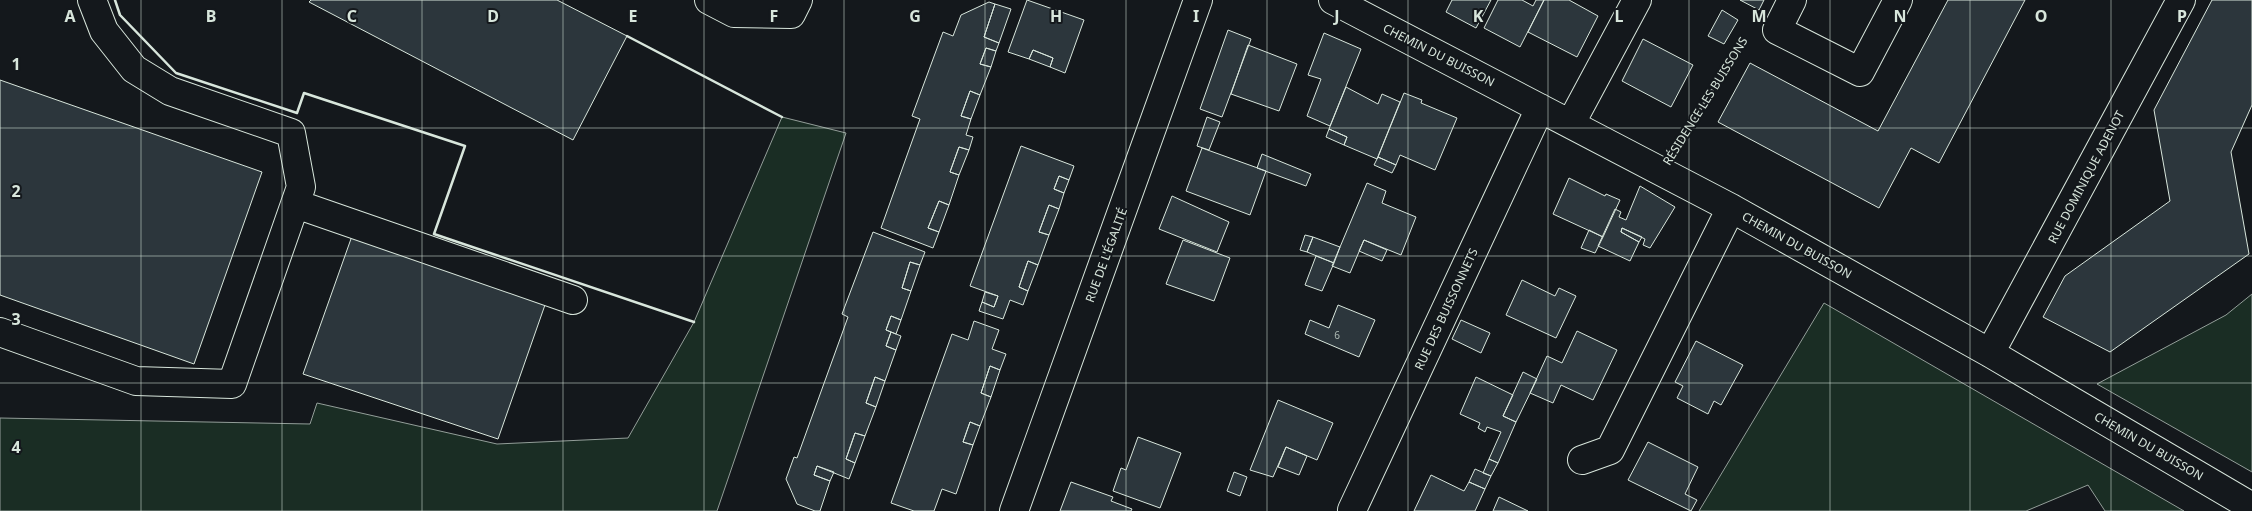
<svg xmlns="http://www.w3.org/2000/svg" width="2252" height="511" font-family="'Noto Sans',sans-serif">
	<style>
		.green { fill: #1a2d24; stroke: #939e99 }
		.building { fill: #2c363c; stroke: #d8e6dc }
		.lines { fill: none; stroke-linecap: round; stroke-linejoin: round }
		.minor-casing { stroke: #d8e6dc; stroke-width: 30 }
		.path { stroke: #9da8a2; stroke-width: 3; stroke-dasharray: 4 2.5; stroke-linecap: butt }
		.minor { stroke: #14181c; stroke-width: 28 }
		.wall { stroke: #d8e6dc; stroke-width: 2.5 }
		.grid { fill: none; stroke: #d8e6dc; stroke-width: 1; stroke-opacity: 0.55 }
		.labels { text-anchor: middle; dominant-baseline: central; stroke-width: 4; stroke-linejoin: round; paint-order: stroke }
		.number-label { font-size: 10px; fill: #adbab4 }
		.street-label { font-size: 12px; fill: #d8e6dc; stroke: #14181c }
		.grid-label { font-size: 16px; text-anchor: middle; font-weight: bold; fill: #d8e6dc; stroke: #14181c; stroke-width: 4; stroke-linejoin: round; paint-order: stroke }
	</style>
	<rect width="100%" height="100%" fill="#14181c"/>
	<path class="green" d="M782 117 846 133 717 511H0V418L310 424 317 403 497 444 628 438 694 322Z
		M2252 294V472L2097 384 2226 315Z
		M1824 303 2184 511H2105L2088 485 2026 511H1699Z"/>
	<path class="building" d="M311 0H557L627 36 573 140 309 2Z
		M1027 0 1084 20 1065 73 1050 67 1053 58 1033 50 1029 59 1008 52Z
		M1452 0H1491L1476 28 1446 12Z
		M1498 0H1522L1533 6 1536 0H1544L1520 47 1484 28Z
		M1544 0H1569L1598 16 1577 57 1528 32Z
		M1740 0H1764L1759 10Z
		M1948 0H2025L1939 163 1911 148 1879 208 1718 122 1750 63 1878 131Z
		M2212 0H2252V105L2231 152 2249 254 2110 352 2043 317 2065 276 2170 201 2154 110Z
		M989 2 995 4 984 37 999 43 996 51 986 48 980 64 991 67 980 95 970 91 961 116 971 119 966 135 973 137 969 150 959 147 950 172 959 175 949 205 939 201 928 228 939 232 933 248 881 228 920 119 912 116 943 32 953 36 961 15Z
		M995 4 1011 9 999 43 984 37Z
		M1722 10 1738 20 1724 44 1708 36Z
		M1228 30 1251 39 1222 117 1200 109Z
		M1324 33 1361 49 1330 126 1307 116 1321 79 1308 75Z
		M1643 39 1693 65 1671 107 1622 81Z
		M1248 45 1297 64 1279 111 1231 94Z
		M986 48 996 51 991 67 980 64Z
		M1033 50 1053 58 1050 67 1029 59Z
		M0 80 262 172 194 364 0 295Z
		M1346 87 1378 104 1382 94 1400 102 1377 159 1344 145 1347 137 1329 129Z
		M970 91 980 95 971 119 961 116Z
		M1404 93 1422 100 1421 103 1457 118 1435 170 1400 155 1396 165 1378 157Z
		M1207 117 1220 122 1209 150 1197 146Z
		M1329 129 1347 137 1344 145 1326 137Z
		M1021 146 1074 166 1069 180 1059 176 1054 189 1064 193 1059 209 1049 205 1039 232 1049 235 1038 265 1028 261 1019 287 1028 291 1023 305 1010 300 1003 319 979 311 982 302 994 307 998 296 970 286Z
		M959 147 969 150 959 175 950 172Z
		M1202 148 1266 171 1250 215 1186 191Z
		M1262 154 1311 174 1306 186 1257 168Z
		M1378 157 1396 165 1392 173 1374 165Z
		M1059 176 1069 180 1064 193 1054 189Z
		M1569 178 1605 196 1606 194 1620 200 1603 237 1553 214Z
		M1367 183 1386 191 1382 203 1416 217 1401 255 1364 240 1350 273 1332 266Z
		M1640 186 1675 207 1650 248 1643 245 1645 239 1622 228 1621 232 1639 242 1630 261 1598 246 1615 209 1621 212 1619 217 1626 220Z
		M1172 196 1229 222 1217 252 1159 229Z
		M939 201 949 205 939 232 928 228Z
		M1049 205 1059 209 1049 235 1039 232Z
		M1622 228 1642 237 1639 242 1621 232Z
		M1589 230 1603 237 1595 253 1581 248Z
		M873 232 925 252 920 265 910 262 902 288 911 291 901 320 891 316 886 330 891 332 886 346 896 350 885 381 875 377 866 403 876 407 865 436 855 433 846 459 855 463 849 479 817 466 814 475 830 481 820 511H815L797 504 786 479 794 457 797 458 848 317 842 314Z
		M1305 235 1313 237 1307 252 1300 250Z
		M352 236 546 302 498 439 303 374Z
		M1313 237 1340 247 1334 263 1307 252Z
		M1183 240 1230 258 1214 301 1166 284Z
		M1364 240 1387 250 1382 261 1359 251Z
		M1316 256 1334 263 1322 291 1305 285Z
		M1028 261 1038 265 1028 291 1019 287Z
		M910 262 920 265 911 291 902 288Z
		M1522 280 1555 296 1559 288 1576 296 1556 338 1506 315Z
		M985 292 998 296 994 307 982 302Z
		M1338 305 1375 320 1359 357 1305 334 1310 320 1329 328Z
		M891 316 901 320 896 334 886 330Z
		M1461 320 1490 333 1481 353 1452 339Z
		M974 321 999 330 992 349 1006 354 1000 370 990 366 981 393 991 397 980 426 970 422 963 442 973 445 956 494 942 489 934 511H914L891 503 952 334 968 340Z
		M1577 331 1617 350 1593 400 1561 385 1553 403 1530 393 1547 356 1562 363Z
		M891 332 901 336 896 350 886 346Z
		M1696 341 1743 365 1721 405 1714 401 1708 414 1677 398 1683 386 1675 382Z
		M990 366 1000 370 991 397 981 393Z
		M1523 372 1537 379 1516 422 1503 416Z
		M875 377 885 381 876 407 866 403Z
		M1476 377 1513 395 1503 416 1516 422 1498 463 1489 459 1501 432 1487 427 1485 432 1478 428 1480 423 1460 414Z
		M1278 400 1333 423 1317 460 1286 447 1273 477 1250 470Z
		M970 422 980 426 973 445 963 442Z
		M855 433 865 436 855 463 846 459Z
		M1138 437 1181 453 1160 508 1113 491 1121 468 1126 470Z
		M1648 442 1698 467 1685 494 1697 500 1691 511 1628 480Z
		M1286 447 1307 456 1299 475 1278 467Z
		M1489 459 1498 463 1491 476 1483 473Z
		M817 466 834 472 830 481 814 475Z
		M1475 469 1491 476 1485 489 1469 482Z
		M1234 472 1247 477 1240 496 1227 491Z
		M1431 475 1464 491 1469 482 1485 489 1475 511H1414Z
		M1071 482 1113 497 1111 501 1132 509 1131 511H1060Z
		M1499 497 1528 511H1493Z"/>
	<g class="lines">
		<g class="minor-casing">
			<path id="minor" d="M709 0 734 13 791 14 798 0
				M1333 0 1731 208 1990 353 2252 507
				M1792 0 1777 30 1860 72 1898 0
				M1571 123 1637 0
				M296 204 573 300
				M0 332 136 381 232 384 301 187 291 133 170 91 134 69 104 31 92 0
				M1990 353 2181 0
				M1582 460 1610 450 1731 208
				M1352 510 1540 108
				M1014 511 1198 0"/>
		</g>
		<path class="path" d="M1680 143 1743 39"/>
		<use href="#minor" class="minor"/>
		<path class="wall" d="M115 0 120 15 176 73 297 113 304 93 465 146 434 234 694 322
			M627 36 782 117"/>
	</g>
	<path class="grid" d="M141 0V511M282 0V511M422 0V511M563 0V511M704 0V511M844 0V511M985 0V511M1126 0V511M1267 0V511M1408 0V511M1548 0V511M1689 0V511M1830 0V511M1970 0V511M2111 0V511M0 128H2252M0 256H2252M0 383H2252"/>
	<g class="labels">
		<g class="number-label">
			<text x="1337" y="335">6</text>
		</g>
		<g class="street-label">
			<text transform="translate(1439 55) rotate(27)">CHEMIN DU BUISSON</text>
			<text transform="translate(1705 101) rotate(-58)">RÉSIDENCE LES BUISSONS</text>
			<text transform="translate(2086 177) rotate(-62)">RUE DOMINIQUE ADENOT</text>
			<text transform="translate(1797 245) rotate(29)">CHEMIN DU BUISSON</text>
			<text transform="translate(1106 255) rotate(-70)">RUE DE L'ÉGALITÉ</text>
			<text transform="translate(1446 309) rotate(-65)">RUE DES BUISSONNETS</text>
			<text transform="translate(2149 446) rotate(30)">CHEMIN DU BUISSON</text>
		</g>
	</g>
	<g class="grid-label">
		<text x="70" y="22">A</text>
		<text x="211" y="22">B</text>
		<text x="352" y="22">C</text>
		<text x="493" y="22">D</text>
		<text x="633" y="22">E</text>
		<text x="774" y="22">F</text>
		<text x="915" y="22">G</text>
		<text x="1056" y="22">H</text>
		<text x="1196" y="22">I</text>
		<text x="1337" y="22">J</text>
		<text x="1478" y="22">K</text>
		<text x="1619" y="22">L</text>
		<text x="1759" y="22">M</text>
		<text x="1900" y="22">N</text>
		<text x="2041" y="22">O</text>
		<text x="2182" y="22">P</text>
		<text x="16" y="70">1</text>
		<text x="16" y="197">2</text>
		<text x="16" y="325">3</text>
		<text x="16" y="453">4</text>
	</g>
</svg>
